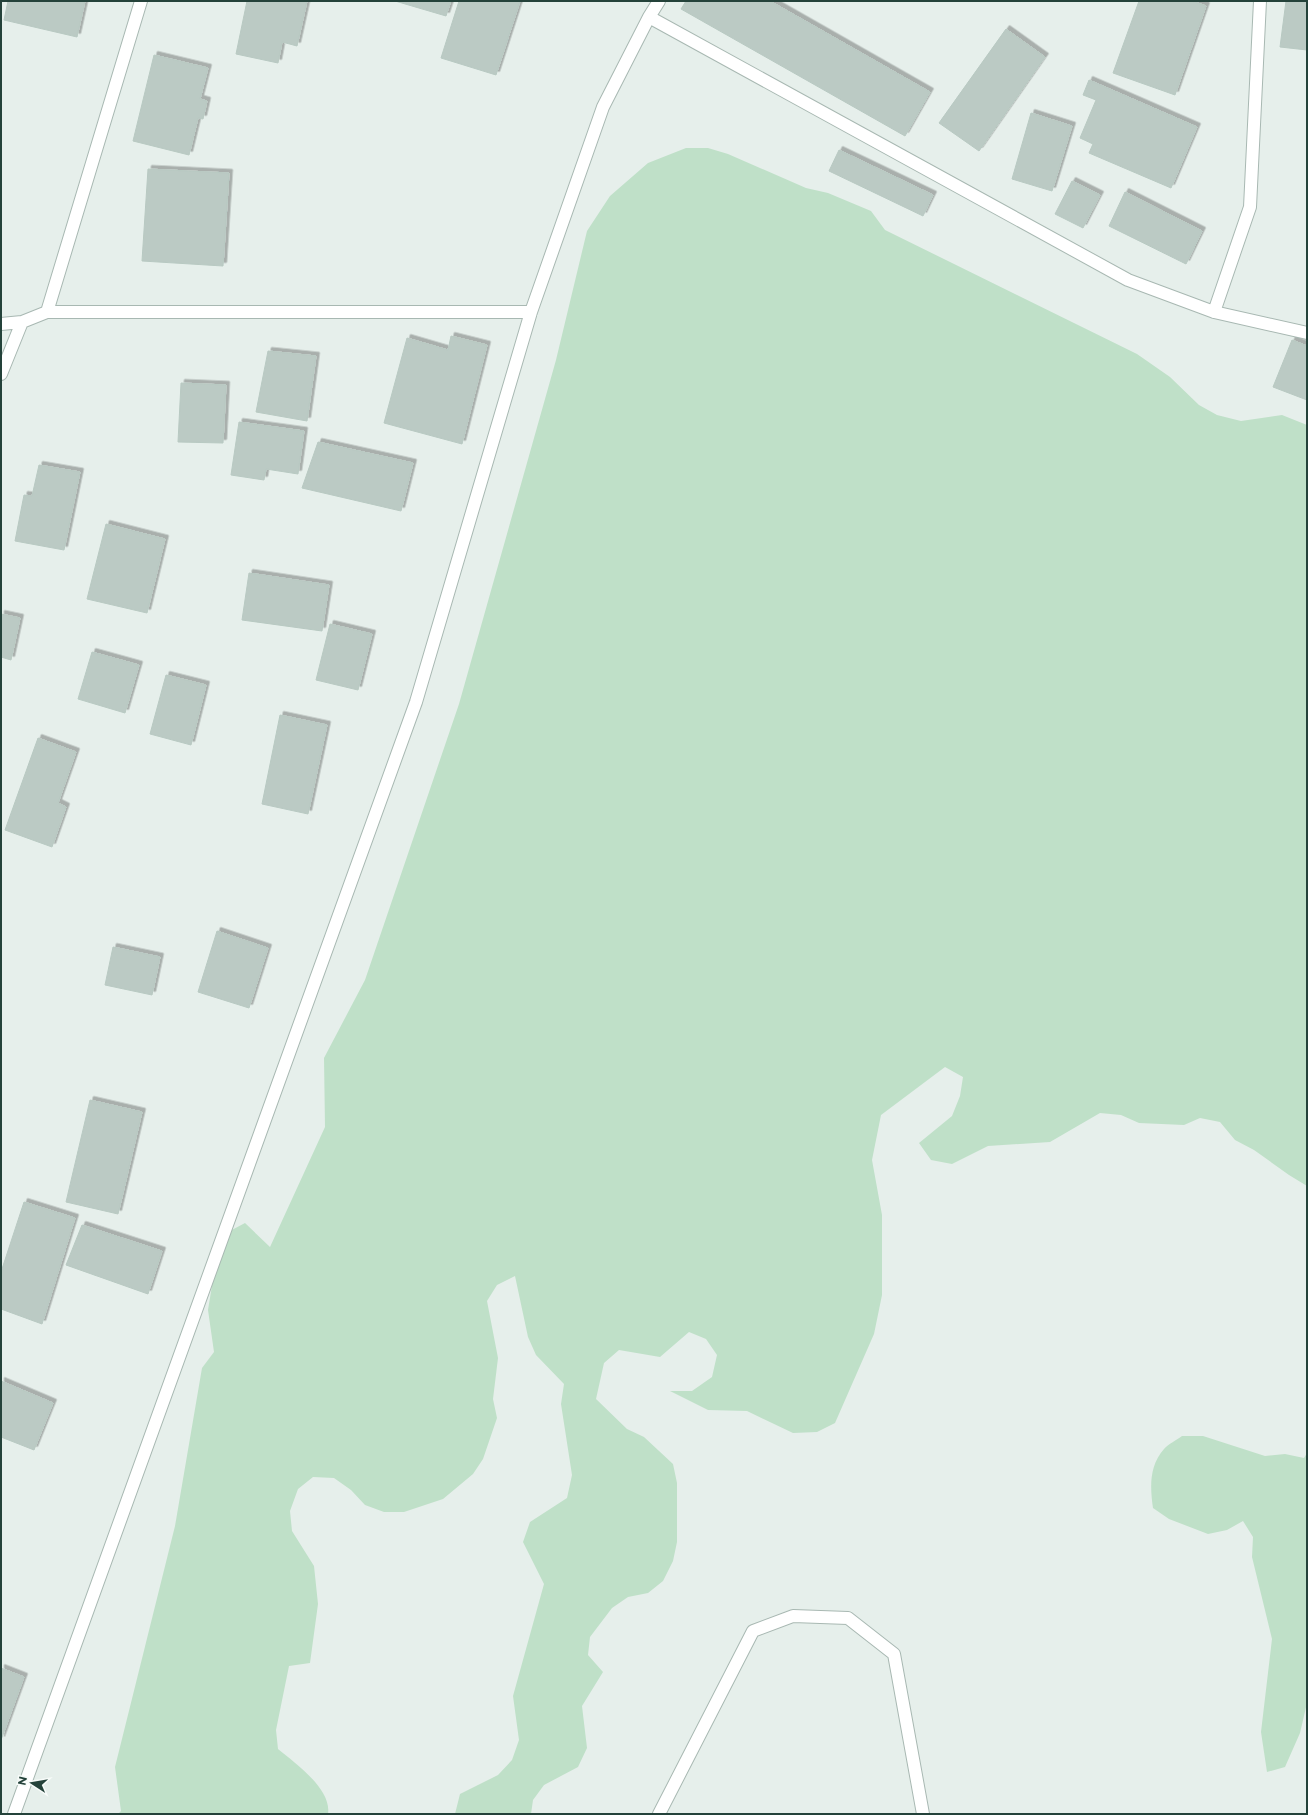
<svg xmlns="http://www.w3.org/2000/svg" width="1308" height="1815" font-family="Montserrat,sans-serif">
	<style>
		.green { fill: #bfe0c8 }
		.building { fill: #bbcac4; stroke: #b8c9c2; filter: url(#shadow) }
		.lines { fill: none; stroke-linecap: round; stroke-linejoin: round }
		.minor-casing { stroke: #a8b8b2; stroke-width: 14 }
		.minor { stroke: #fff; stroke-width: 12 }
	</style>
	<defs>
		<filter id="shadow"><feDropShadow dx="3.5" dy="-3.5" stdDeviation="0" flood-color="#0004"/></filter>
	</defs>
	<rect width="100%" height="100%" fill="#e6efeb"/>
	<path class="green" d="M686 148H708L728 154 806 188 828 193 871 211 885 230 1137 354 1170 377 1199 405 1217 415 1241 421 1282 415 1307 425V1186L1289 1175 1254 1150 1235 1140 1220 1122 1200 1118 1184 1125 1139 1123 1121 1115 1100 1113 1050 1142 988 1146 952 1164 931 1160 919 1143 952 1116 960 1096 963 1077 945 1067 881 1115 872 1160 882 1215V1295L874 1334 835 1423 817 1432 793 1433 747 1411 708 1410 670 1391H692L712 1377 717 1355 706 1339 689 1332 660 1357 619 1350 604 1363 596 1399 627 1429 644 1437 673 1464 677 1483V1542L673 1561 663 1581 648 1593 628 1597 612 1608 590 1637 588 1655 603 1672 582 1706 587 1748 578 1767 544 1785 533 1800 531 1814H455L460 1794 498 1775 512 1760 519 1740 513 1696 544 1584 523 1542 530 1522 567 1498 572 1475 561 1404 564 1384 536 1355 528 1337 515 1276 497 1285 487 1301 498 1358 493 1399 497 1418 483 1459 473 1474 443 1499 404 1512H384L365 1505 351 1490 334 1478 313 1477 298 1489 290 1511 292 1531 314 1566 318 1604 310 1663 289 1666 276 1730 278 1749C295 1763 332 1789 328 1814H118L121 1811 115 1767 175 1526 202 1368 214 1352 208 1310 218 1249 228 1232 245 1223 270 1247 325 1127 324 1058 365 980 459 704 556 360 587 231 610 196 648 163Z
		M1182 1436H1203L1265 1456 1285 1454 1304 1458 1307 1453V1703L1300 1733 1285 1767 1267 1772 1261 1732 1272 1639 1252 1557 1253 1537 1243 1521 1227 1530 1208 1534 1169 1519 1153 1508C1150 1487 1149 1466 1164 1449 1168 1444 1177 1440 1182 1436Z"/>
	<path class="building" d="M8 1H85L77 37 4 20Z
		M247 1H307L297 46 282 42 278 63 236 54Z
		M395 1H451L446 16Z
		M459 1H520L496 75 441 58Z
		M686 1H770L930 92 905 136 681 9Z
		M1139 1H1192L1206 6 1175 95 1113 73Z
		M1286 1H1307V50L1280 47Z
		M1006 29 1045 57 979 151 939 123Z
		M154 55 208 68 200 99 207 101 203 119 198 118 189 155 133 141Z
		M1089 80 1197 127 1171 188 1089 153 1093 144 1080 138 1096 100 1083 95Z
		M1031 113 1072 126 1052 191 1012 179Z
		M839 150 933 195 923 216 829 171Z
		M148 169 229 173 223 266 142 261Z
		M1072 181 1100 195 1083 228 1055 214Z
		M1125 192 1202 231 1186 264 1109 226Z
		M451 336 487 345 462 444 384 423 407 338 448 350Z
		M1292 340 1307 346V400L1273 387Z
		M268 351 316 356 307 421 256 412Z
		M181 383 226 385 223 443 178 442Z
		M239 422 304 431 298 474 266 469 264 480 231 475Z
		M318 442 413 463 401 511 302 488Z
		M39 465 80 472 64 550 15 541 24 495 32 496Z
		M106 524 165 539 147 613 87 599Z
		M249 573 329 585 322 631 242 620Z
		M1 614 20 618 11 660 1 657Z
		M330 624 372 634 358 690 316 680Z
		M92 652 139 665 125 713 78 699Z
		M166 675 206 685 191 745 150 734Z
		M280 715 327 725 308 814 262 804Z
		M38 738 76 752 58 803 66 807 52 847 5 830Z
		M217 931 268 948 249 1008 198 992Z
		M113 947 160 957 152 995 105 985Z
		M90 1100 142 1112 118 1214 66 1202Z
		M24 1202 75 1218 42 1324 1 1309V1272Z
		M82 1225 162 1251 148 1294 66 1265Z
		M1 1381 53 1403 34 1450 1 1437Z
		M1 1668 24 1677 1 1740Z"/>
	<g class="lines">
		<g class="minor-casing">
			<path id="minor" d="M649 17 1128 280 1214 312 1307 333
				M47 312 141 1
				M1214 312 1250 207 1260 1
				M1 324 22 322 47 312H531
				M1 374 22 322
				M14 1814 416 702 531 312 603 107 649 17 659 1
				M659 1814 753 1631 793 1616 848 1618 894 1654 923 1814"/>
		</g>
		<use href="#minor" class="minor"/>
	</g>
	<rect width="1308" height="1815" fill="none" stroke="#24423a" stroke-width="4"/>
	<g transform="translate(32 1783) rotate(282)" stroke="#f7fbf9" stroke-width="3" paint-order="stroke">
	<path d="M0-3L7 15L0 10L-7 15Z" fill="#24423a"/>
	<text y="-6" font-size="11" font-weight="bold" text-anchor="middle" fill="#24423a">N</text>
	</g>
</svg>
